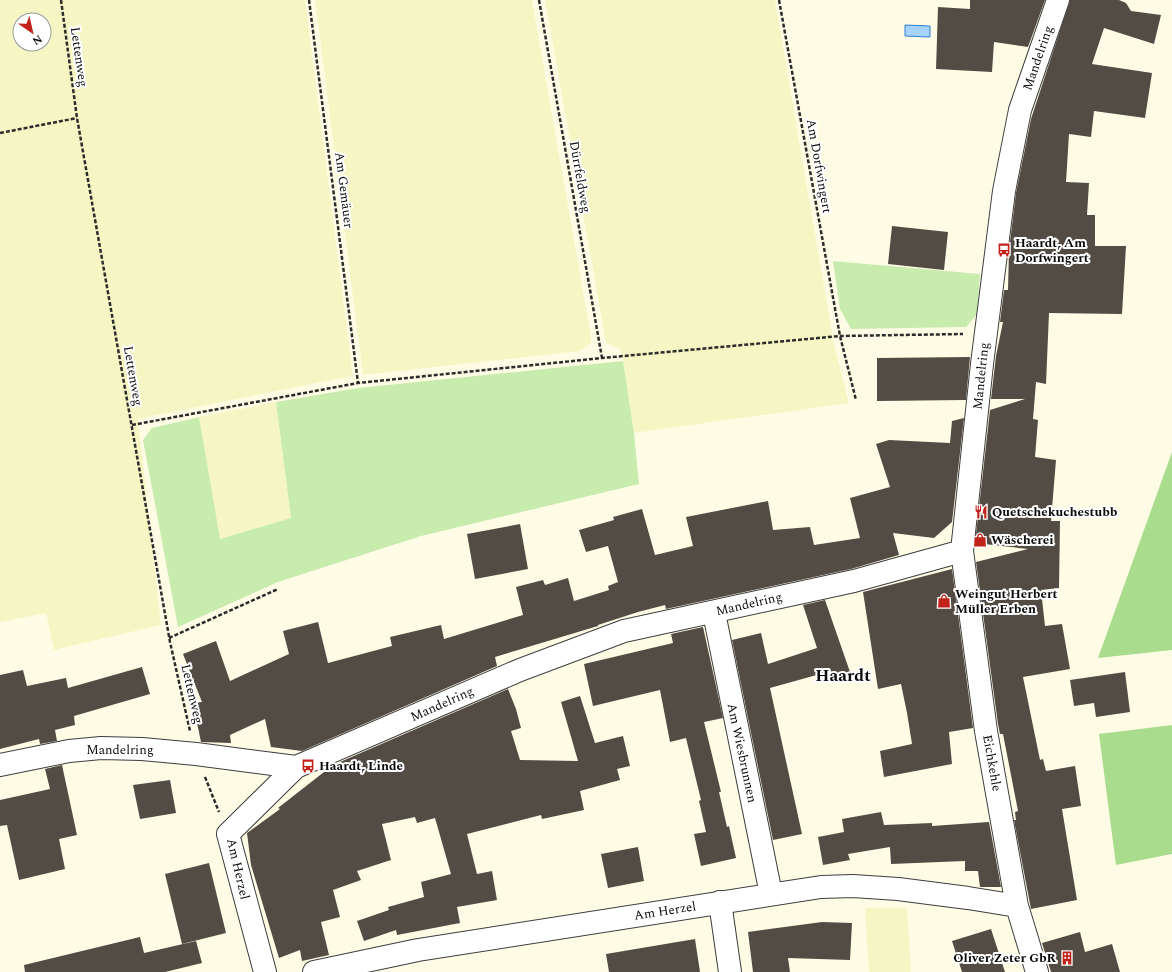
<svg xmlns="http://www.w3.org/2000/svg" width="1172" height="972" font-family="Spectral,serif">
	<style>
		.farmland { fill: #f6f6c5; fill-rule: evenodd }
		.green { fill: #c8ebae }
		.forest { fill: #a9dc8d }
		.water { fill: #a7d3fa; stroke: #2a81d5 }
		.building { fill: #534c45 }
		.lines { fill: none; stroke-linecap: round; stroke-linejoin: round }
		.minor-casing { stroke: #3d3d3d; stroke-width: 24 }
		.path { stroke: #2c2c2c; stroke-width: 2.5; stroke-dasharray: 4 2; stroke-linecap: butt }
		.minor { stroke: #fff; stroke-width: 22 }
		.labels { text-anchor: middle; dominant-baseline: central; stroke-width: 4; stroke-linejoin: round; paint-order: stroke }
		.street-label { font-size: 13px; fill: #0a0a0a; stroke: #fff }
		.poi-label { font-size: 13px; font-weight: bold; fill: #0a0a0a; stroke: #fff; text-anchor: start }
		.district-label { font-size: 17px; font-weight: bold; fill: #0a0a0a; stroke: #fff }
	</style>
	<rect width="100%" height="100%" fill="#fffce6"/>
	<path class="farmland" d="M0 0H305L353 376 138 419 161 625 54 650 46 613 0 622ZM20 20H44V44H20Z
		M315 0H532L592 342 580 351 363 375Z
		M545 0H775L834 344 849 403 634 433 623 361 620 349 606 343Z
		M276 402 291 518 219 539 199 417Z
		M865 908H907L911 972H869Z"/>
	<path class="green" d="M833 261 980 274 977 314 966 327 851 329 840 309Z
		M623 361 634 433 639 484 421 536 278 582 178 627 143 440 152 428 199 417 220 539 291 518 276 402 358 388Z"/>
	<path class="forest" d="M1172 452V650L1098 658Z
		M1172 725V854L1116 865 1099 734Z"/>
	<path class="water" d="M905 25 930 26V37L905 36Z"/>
	<path class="building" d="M970 0H1045L1028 47 994 42 992 72 936 69 938 7 970 9Z
		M1070 0H1119L1126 3 1131 11 1161 15 1154 44 1104 28 1092 64 1152 73 1145 118 1094 111 1091 137 1069 134 1066 182 1089 183 1087 215H1095V246H1126L1122 314 1049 313 1046 384 1036 382 1033 419 1038 420 1035 457 1056 460 1051 521H1060L1059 588 1041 590 1045 626 1062 624 1070 669 1023 677 1040 760 1043 759 1046 771 1075 766 1081 806 1062 809 1077 900 1031 909 1014 820H1016L1015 812 1018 811 1003 734H1000L998 724 976 562 1028 549 975 543 990 410 1025 399H991L996 356 1003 322H1000L1004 290H1008L1009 250 1016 193 1031 119Z
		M892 226 948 232 944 270 888 264Z
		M970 357 966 400 877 401V358Z
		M964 418 952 522 934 538 893 533 899 555 851 569 666 609 665 605 638 612 598 625V626L495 657 497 666 302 751 271 747 265 719 230 735 231 743 201 742 193 703 202 702 183 654 216 641 230 681 289 654 283 631 318 622 328 663 392 646 390 637 441 625 444 639 523 615 516 587 543 580 545 585 568 578 574 601 609 590 608 586 618 582 608 546 586 552 579 530 614 520 613 517 642 509 655 555 693 546 686 517 768 501 773 530 810 527 814 545 860 538 850 498 890 487 876 444 889 440 950 443 952 421Z
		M520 524 528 569 475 579 467 534Z
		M952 569 973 728 949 732 952 764 884 777 880 751 912 744 907 713 901 684 878 689 863 592Z
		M825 600 850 672 833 676 831 671 770 688 802 834 773 840 732 640 761 633 768 664 817 648 803 605Z
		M703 627 723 718 704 722 721 792H719L727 827 729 826 736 858 701 866 694 834 706 832 699 801 701 800 686 738 670 742 660 690 593 706 584 664 673 643 671 634Z
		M142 667 150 694 74 716 75 725 55 730 57 741 40 744 39 739 0 749V675L23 670 27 686 66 678 68 688Z
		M1125 672 1130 712 1096 717 1094 703 1074 706 1070 680Z
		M508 689 516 709 521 728 511 731 520 760 578 761 561 702 580 696 595 743 623 736 630 766 617 769 620 780 580 791 584 810 542 819 541 815 467 834 477 874 492 871 497 900 457 907 460 923 397 935 396 930 364 941 357 921 389 910 388 907 424 897 421 882 451 874 435 818 417 823 415 817 382 824 391 860 357 871 361 880 333 890 340 917 321 922 329 955 302 961 300 950 279 958 251 865 247 833 280 809 278 808 333 765Z
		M62 765 77 835 59 839 65 869 19 880 7 825 0 826V800L50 789 45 769Z
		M170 780 176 813 140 819 133 785Z
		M881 812 884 825 932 823V826L989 822 1001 887H980L978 871H965V861L891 864 890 847 848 854 850 860 823 865 818 837 844 832 842 819Z
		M638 847 644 881 608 888 601 854Z
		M209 863 226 933 182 944 165 874Z
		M822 922 852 923 850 960 788 958 790 972H753L748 932Z
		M991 929 1005 972H962L952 941Z
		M1080 932 1085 952 1112 944 1120 972H1051L1042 943Z
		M140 937 144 953 196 941 202 963 165 972H25L24 965Z
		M695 939 700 972H609L606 954Z"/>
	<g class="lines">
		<g class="minor-casing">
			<path id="minor" d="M714 613 771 894
				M0 765 69 751 101 748 142 749 196 754 296 767 520 670 624 631 854 581 962 551
				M720 902 730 972
				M265 972 228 834 296 767
				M314 972 418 950 821 887 853 886 898 889 968 898 1017 906
				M1037 972 1017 906 986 731 962 551 982 364 1004 191 1020 110 1058 0"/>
		</g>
		<path class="path" d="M61 0 77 118 170 642 190 731
			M309 0 358 383
			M539 0 602 358
			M779 0 840 336 856 400
			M0 133 77 118
			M132 425 358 383 602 358 840 336 963 334
			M169 638 278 589
			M205 777 219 812"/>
		<use href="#minor" class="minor"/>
	</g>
	<defs>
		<g id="bus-bare" transform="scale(1.08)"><path d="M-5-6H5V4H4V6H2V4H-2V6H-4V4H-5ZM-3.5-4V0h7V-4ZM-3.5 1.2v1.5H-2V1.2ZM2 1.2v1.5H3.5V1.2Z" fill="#c1221a" stroke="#fff" stroke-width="2.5" paint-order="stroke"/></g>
		<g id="restaurant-bare" transform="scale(1.08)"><path d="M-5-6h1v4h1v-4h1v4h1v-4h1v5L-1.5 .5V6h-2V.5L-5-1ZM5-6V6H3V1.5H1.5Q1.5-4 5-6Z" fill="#c1221a" stroke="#fff" stroke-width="2.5" paint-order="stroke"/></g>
		<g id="shop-bare" transform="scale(1.08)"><path d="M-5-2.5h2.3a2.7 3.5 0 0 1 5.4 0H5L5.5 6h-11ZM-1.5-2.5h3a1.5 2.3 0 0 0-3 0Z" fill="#c1221a" stroke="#fff" stroke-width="2.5" paint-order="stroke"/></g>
		<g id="building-bare" transform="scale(1.08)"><path d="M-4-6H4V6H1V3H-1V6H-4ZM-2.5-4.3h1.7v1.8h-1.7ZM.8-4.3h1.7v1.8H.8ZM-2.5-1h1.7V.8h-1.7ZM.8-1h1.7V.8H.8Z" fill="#c1221a" stroke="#fff" stroke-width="2.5" paint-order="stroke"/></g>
	</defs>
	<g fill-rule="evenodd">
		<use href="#bus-bare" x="1004" y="250"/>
		<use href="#restaurant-bare" x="981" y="512"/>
		<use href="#shop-bare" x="980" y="540"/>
		<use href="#shop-bare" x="944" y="601"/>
		<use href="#bus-bare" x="308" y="766"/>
		<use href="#building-bare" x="1067" y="958"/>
	</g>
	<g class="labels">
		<g class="street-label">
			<text transform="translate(79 57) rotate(82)">Lettenweg</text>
			<text transform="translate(1038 58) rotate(-71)">Mandelring</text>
			<text transform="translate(819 166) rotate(80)">Am Dorfwingert</text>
			<text transform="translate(580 177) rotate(80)">Dürrfeldweg</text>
			<text transform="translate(344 190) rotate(83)">Am Gemäuer</text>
			<text transform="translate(133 376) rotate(80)">Lettenweg</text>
			<text transform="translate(981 376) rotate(-84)">Mandelring</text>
			<text transform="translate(749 604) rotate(-13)">Mandelring</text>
			<text transform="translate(192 694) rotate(77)">Lettenweg</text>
			<text transform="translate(442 704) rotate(-24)">Mandelring</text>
			<text x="120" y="750">Mandelring</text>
			<text transform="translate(742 753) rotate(78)">Am Wiesbrunnen</text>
			<text transform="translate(992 763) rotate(80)">Eichkehle</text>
			<text transform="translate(238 869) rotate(77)">Am Herzel</text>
			<text transform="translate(665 911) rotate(-9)">Am Herzel</text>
		</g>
		<g class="poi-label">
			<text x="1015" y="243">Haardt, Am<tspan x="1015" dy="15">Dorfwingert</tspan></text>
			<text x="992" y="512">Quetschekuchestubb</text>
			<text x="991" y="540">Wäscherei</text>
			<text x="955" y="594">Weingut Herbert<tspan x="955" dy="15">Müller Erben</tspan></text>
			<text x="319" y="766">Haardt, Linde</text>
			<text x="1056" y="958" text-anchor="end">Oliver Zeter GbR</text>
		</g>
		<g class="district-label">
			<text x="843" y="676">Haardt</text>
		</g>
	</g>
	<g transform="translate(32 32) rotate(146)"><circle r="19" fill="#ffffff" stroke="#9d9d9d"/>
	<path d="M0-3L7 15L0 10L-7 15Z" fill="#c1221a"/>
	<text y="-6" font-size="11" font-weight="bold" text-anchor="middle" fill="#0a0a0a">N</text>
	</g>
</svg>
